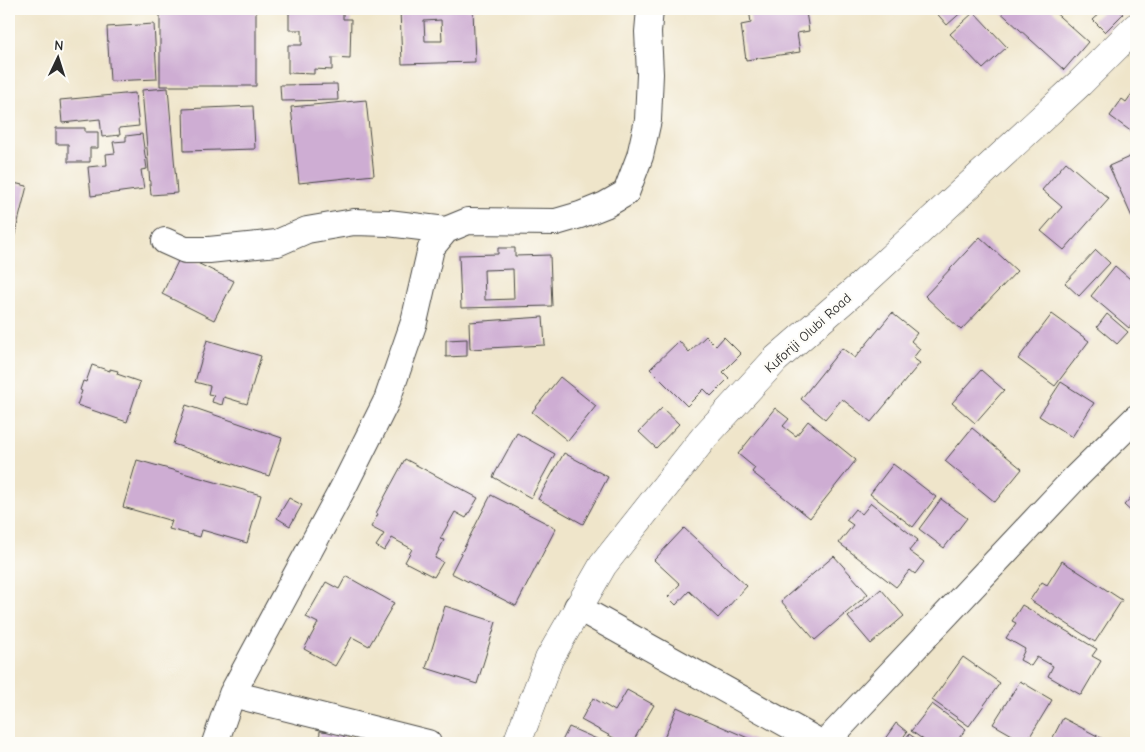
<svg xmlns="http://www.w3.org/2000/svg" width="1145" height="752" font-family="'Comic Neue',sans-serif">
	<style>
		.building { fill: #ceadd3; fill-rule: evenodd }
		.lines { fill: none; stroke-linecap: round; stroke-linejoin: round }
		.street-casing { stroke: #484743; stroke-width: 28 }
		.secondary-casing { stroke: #484743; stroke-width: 29 }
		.street { stroke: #fff; stroke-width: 26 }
		.secondary { stroke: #fff; stroke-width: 28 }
		.labels { text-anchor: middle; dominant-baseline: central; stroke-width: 4.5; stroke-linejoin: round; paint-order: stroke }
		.street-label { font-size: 14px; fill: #2b2b2b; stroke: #fdfcf7 }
	</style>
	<rect width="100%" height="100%" fill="#fdfcf7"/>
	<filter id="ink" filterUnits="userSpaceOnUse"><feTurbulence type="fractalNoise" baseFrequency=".02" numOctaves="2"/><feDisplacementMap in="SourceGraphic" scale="10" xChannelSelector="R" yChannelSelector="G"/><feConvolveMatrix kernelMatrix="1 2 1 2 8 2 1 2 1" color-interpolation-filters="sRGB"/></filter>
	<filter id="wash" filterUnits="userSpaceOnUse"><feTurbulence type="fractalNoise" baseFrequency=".0096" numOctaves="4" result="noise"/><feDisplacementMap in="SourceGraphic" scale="20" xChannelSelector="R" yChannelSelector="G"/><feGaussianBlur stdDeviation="1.12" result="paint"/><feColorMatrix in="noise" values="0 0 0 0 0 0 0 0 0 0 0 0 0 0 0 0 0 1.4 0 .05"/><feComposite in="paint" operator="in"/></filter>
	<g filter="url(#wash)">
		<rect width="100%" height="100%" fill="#efe5ca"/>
		<g id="blocks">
			<path class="building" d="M160 9H256V86H160Z
				M289 9H343V19H351L350 59 332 58V70L314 69V74L288 73V45H302V30H289Z
				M400 9H473L475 62 402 64ZM441 20 442 41H425L424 21Z
				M749 9H814L815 11 806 12 809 31 797 33 800 52 746 60 741 25 751 23Z
				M933 9H965L947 25Z
				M997 9H1051L1088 42 1064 70Z
				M1105 9H1118L1123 14 1105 32 1093 20Z
				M974 12 1007 47 983 69 950 34Z
				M154 24 157 79 110 81 107 27Z
				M337 84 338 100 281 101 280 85Z
				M168 88 177 193 151 195 142 90Z
				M1136 88V135L1110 116 1122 99 1126 102Z
				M135 93 139 126 119 128 120 135 102 137 100 119 62 123 60 100Z
				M366 100 374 175 299 183 291 107Z
				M253 106 255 149 184 151 183 109Z
				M56 128H85V132H98V148H90V162H68V144H56Z
				M142 134 147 169 141 170 144 189 91 196 88 167 107 165 106 154 115 153 113 142 126 141V136Z
				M1136 154V226L1109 166Z
				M1066 162 1109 199 1064 250 1041 231 1062 207 1042 190Z
				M9 182 27 186 9 258Z
				M980 237 1017 271 961 330 925 296Z
				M498 248H515V256L550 255 552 306 461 308 459 255 498 254ZM513 269 514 299 485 300 484 270Z
				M1096 250 1110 263 1079 296 1065 283Z
				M181 255 234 281 214 320 162 294Z
				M1115 266 1136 284V319L1129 328 1091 296Z
				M892 313 917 333 911 341 920 349 913 358 920 363 871 422 842 399 825 419 801 399 842 348 855 358Z
				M1052 314 1089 341 1055 386 1018 359Z
				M1107 314 1128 332 1117 344 1097 327Z
				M543 317 545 345 470 349 469 322Z
				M706 336 716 346 724 337 741 354 723 372 729 378 711 396 704 389 687 406 650 369 679 341 689 352Z
				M467 339V356L446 357V340Z
				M207 340 261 356 247 404 224 397 222 405 212 402 214 395 208 394 210 386 195 382Z
				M92 365 110 371V369L118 371 117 374 140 382 127 422 77 405 82 391 80 390 83 381 86 382Z
				M981 370 1004 390 975 423 952 403Z
				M560 377 596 406 568 441 532 412Z
				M1061 382 1094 403 1072 437 1039 416Z
				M186 405 282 438 269 476 173 444Z
				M662 408 679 424 656 448 639 432Z
				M775 408 789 419 783 426 796 436 808 421 856 460 810 518 752 472 755 468 738 454Z
				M972 428 1022 469 995 502 945 461Z
				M517 433 555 454 531 498 493 477Z
				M564 453 608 477 583 524 538 499Z
				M405 459 478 498 466 518 455 512 440 539 444 540 435 558 443 562 434 577 405 562 412 549 392 538 384 551 376 546 384 534 371 527 378 514 376 513Z
				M137 460 261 495 247 543 202 530 200 537 169 529 172 521 123 507Z
				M893 464 936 497 913 527 870 494Z
				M1136 492V516L1124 505Z
				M491 495 556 528 516 606 451 573Z
				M289 498 302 505 290 526 277 518Z
				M941 499 967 518 944 548 919 529Z
				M871 503 918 540 909 551 924 562 915 574 910 570 896 587 839 543 853 525 846 520 855 509 862 514Z
				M684 528 747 586 718 618 689 591 676 605 668 597 680 584 654 560Z
				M834 556 868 594 815 640 781 601Z
				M1062 561 1122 600 1095 642 1030 600 1042 582 1047 585Z
				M346 576 394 603 369 646 352 637 335 666 304 649 318 623 306 617 326 582 339 589Z
				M881 589 904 616 871 644 848 617Z
				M1022 605 1097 649 1092 656 1101 661 1081 695 1048 676 1053 666 1037 657 1031 666 1020 660 1025 649 1006 638 1016 623 1012 621Z
				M445 606 496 622 477 684 426 668Z
				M963 657 1000 683 969 726 932 700Z
				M1020 681 1052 700 1026 743 993 724Z
				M627 690 654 705 632 743H623L581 720 593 698 615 711Z
				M932 704 966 729 955 743 949 742 948 743H928L911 731Z
				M677 707 757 742V743H662Z
				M1063 718 1105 740 1103 743H1050Z
				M896 723 907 732 899 743H882Z
				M569 727 606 743H561Z
				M320 731 344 732V743H319Z
				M909 734 922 743H903Z"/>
		</g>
	</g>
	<g filter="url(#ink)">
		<use href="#blocks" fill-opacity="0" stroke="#484743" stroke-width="1"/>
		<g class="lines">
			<g class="street-casing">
				<path id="street" d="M165 241 185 250H209L277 243 307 230 354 222 388 223 446 230 468 221 556 222 580 215 605 205 626 193 640 156 648 120 650 74 648 32 650 9
					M577 607 821 743
					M232 694 428 743
					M215 743 232 694 343 488 387 400 414 322 431 248 446 230
					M825 743 1074 479 1136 418"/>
			</g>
			<g class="secondary-casing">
				<path id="secondary" d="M517 743 549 659 603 565 706 435 776 359 859 287 1080 83 1136 27"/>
			</g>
			<use href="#street" class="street"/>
			<use href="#secondary" class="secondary"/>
		</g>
	</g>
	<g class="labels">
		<g class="street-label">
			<text transform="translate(808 333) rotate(-42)">Kuforiji Olubi Road</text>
		</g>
	</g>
	<rect width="1145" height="752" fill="none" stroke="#fdfcf7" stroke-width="30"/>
	<g transform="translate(58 58) rotate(4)" stroke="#fdfcf7" stroke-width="4" paint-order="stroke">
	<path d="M0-4L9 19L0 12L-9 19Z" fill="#2b2b2b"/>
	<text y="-8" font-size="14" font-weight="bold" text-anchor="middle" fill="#2b2b2b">N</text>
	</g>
</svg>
